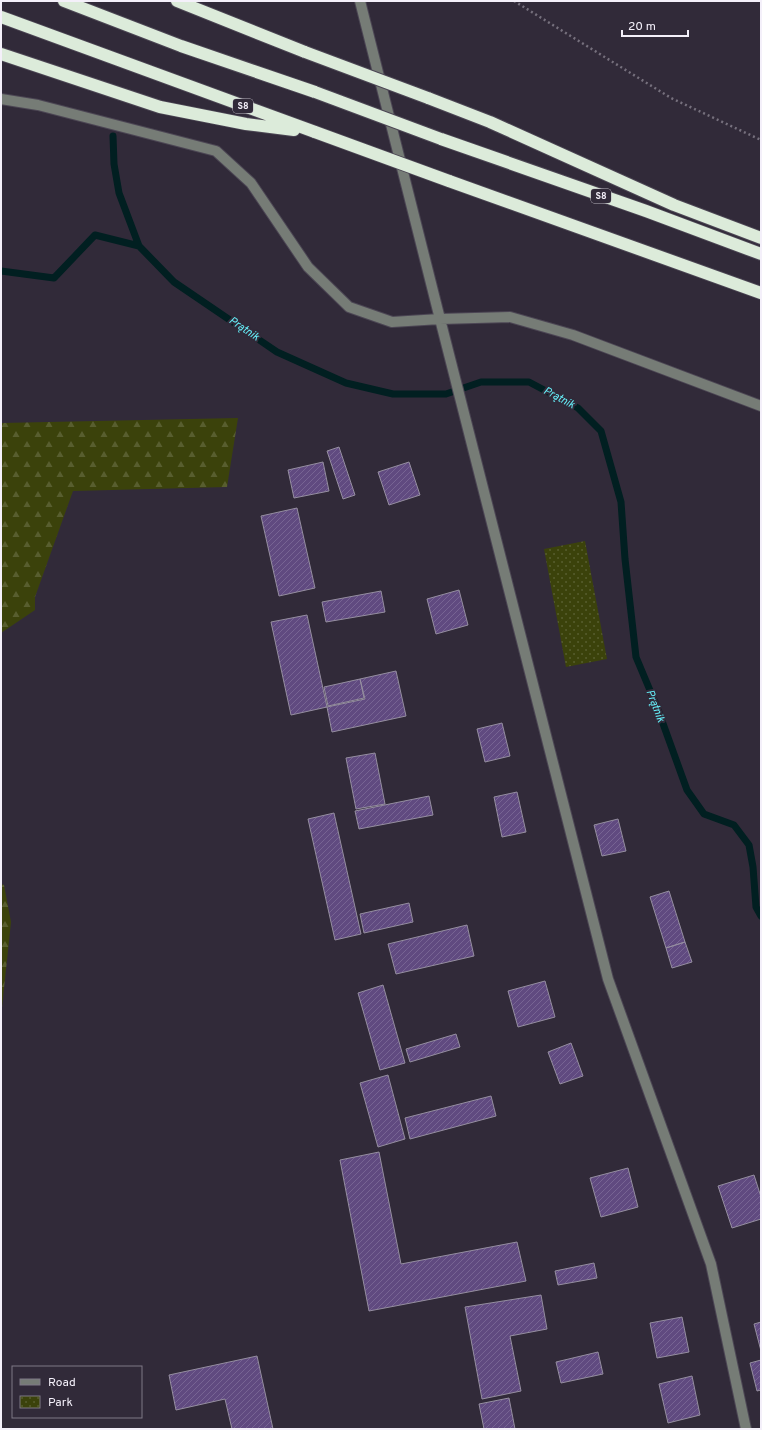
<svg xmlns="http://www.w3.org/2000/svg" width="762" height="1430" font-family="Overpass,sans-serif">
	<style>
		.forest { fill: url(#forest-firs) }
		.park { fill: url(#park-dots) }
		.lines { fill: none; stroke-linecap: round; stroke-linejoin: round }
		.stream { stroke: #011f21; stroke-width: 7 }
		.building { fill: url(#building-hatch); stroke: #958ea0 }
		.minor-casing { stroke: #4c4654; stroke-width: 12 }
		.highway-casing { stroke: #4c4654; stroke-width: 14 }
		.path { stroke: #76707d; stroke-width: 2.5; stroke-dasharray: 2 3; stroke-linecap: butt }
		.minor { stroke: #767c76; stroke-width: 10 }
		.highway { stroke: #dcebda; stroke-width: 12 }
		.highway-bridge-casing { stroke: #4c4654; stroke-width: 14; stroke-linecap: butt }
		.highway-bridge { stroke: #dcebda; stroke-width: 12 }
		.labels { text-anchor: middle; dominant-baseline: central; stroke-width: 4; stroke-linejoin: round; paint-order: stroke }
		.shield { fill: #312a39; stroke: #bab5c0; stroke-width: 1 }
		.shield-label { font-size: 9px; font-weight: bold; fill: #f4f0fa }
		.water-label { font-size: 11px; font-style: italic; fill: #66f0fa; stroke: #312a39 }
	</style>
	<defs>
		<pattern id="forest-firs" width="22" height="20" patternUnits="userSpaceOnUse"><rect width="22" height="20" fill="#3b420b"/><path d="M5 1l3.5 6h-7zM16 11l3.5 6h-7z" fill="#585e2f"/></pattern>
		<pattern id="park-dots" width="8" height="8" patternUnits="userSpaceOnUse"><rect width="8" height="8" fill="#3b420b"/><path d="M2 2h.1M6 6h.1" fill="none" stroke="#585e2f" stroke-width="1.8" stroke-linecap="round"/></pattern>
		<pattern id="building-hatch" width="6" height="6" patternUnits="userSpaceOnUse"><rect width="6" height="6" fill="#604a80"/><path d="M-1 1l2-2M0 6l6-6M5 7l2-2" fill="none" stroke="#776493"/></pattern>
	</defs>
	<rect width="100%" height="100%" fill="#312a39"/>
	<path class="forest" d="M238 418 227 487 73 491 35 597V610L1 633V423Z
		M1 884 4 885 11 922 1 1017Z"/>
	<path class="park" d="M585 541 607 659 566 667 544 549Z"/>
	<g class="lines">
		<path class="stream" d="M113 136 114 164 119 193 139 246 174 282 277 352 346 383 393 394H446L481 382H529L578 408 601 431 621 502 625 559 636 657 657 707 687 790 704 814 734 825 749 845 753 867 756 907 761 916
			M1 271 54 278 95 235 139 246"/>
	</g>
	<path class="building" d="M339 447 355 495 343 499 327 451Z
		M323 462 329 491 294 498 288 470Z
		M409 462 420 495 389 505 378 472Z
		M297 508 315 588 279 596 261 516Z
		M459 590 468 625 436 634 427 599Z
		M381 591 385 612 326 622 322 602Z
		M307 615 327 707 291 715 271 622Z
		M396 671 406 716 332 732 327 707 365 699 360 679Z
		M360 679 364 698 328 706 324 687Z
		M502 723 510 756 485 762 477 729Z
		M375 753 385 804 356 809 346 758Z
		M517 792 526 832 502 837 494 797Z
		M429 796 433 815 359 829 355 811Z
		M334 813 361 934 335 940 308 819Z
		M618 819 626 851 602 856 594 825Z
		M669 891 685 942 666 948 650 897Z
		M409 903 413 922 364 933 360 914Z
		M467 925 474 956 396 974 388 944Z
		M685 942 692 962 672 968 666 948Z
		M545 981 555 1017 518 1027 508 991Z
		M383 985 405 1063 380 1070 358 993Z
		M456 1034 460 1047 410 1062 406 1049Z
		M571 1043 583 1076 560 1084 548 1052Z
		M388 1075 405 1139 378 1147 360 1083Z
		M491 1096 496 1116 410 1139 405 1118Z
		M379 1152 401 1264 517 1242 526 1281 369 1311 340 1160Z
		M628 1168 638 1207 601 1217 590 1178Z
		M754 1175 761 1197V1219L732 1228 718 1186Z
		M594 1263 597 1278 558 1285 555 1271Z
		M541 1295 547 1329 510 1336 521 1391 482 1399 465 1307Z
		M682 1317 689 1352 657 1358 650 1323Z
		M761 1322V1351L754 1324Z
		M598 1352 603 1374 561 1383 556 1362Z
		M257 1356 273 1429H232L225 1399 176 1410 169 1375Z
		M761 1360V1390L757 1391 750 1363Z
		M692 1376 700 1415 668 1423 659 1384Z
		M509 1398 515 1429H484L479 1404Z"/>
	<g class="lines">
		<g class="minor-casing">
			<path id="minor" d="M360 1 440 319 608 979 711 1264 746 1429
				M1 99 38 105 216 151 251 183 308 267 349 307 392 322 440 319 510 317 573 335 761 406"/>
		</g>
		<g class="highway-casing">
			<path id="highway" d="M64 1 181 46 315 92
				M177 1 305 52
				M1 17 315 132
				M1 54 160 107 246 124 294 130
				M428 98 490 122 674 205 761 238
				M441 139 646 211 761 254
				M449 181 761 293"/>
		</g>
		<path class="path" d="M514 1 671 98 761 140"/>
		<use href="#minor" class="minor"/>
		<use href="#highway" class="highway"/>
		<g class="highway-bridge-casing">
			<path id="highway-bridge" d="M305 52 428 98
				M315 92 441 139
				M315 132 449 181"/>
		</g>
		<use href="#highway-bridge" class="highway-bridge"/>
	</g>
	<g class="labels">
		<g class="shield">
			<rect x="233" y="99" width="20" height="14" rx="3"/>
			<rect x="591" y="189" width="20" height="14" rx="3"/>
		</g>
		<g class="shield-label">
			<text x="243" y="106">S8</text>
			<text x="601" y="196">S8</text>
		</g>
		<g class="water-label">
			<text transform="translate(244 329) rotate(34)">Prątnik</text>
			<text transform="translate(559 398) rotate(28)">Prątnik</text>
			<text transform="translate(655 706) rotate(69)">Prątnik</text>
		</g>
	</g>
	<rect width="762" height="1430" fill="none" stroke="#f4f0fa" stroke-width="4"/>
	<rect x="12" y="1366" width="130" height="52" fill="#312a39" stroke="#7f7986"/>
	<rect x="20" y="1379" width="20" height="6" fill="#767c76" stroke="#7f7986"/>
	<text x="48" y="1386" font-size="12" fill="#f4f0fa">Road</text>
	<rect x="20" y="1396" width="20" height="12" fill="url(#park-dots)" stroke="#7f7986"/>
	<text x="48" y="1406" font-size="12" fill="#f4f0fa">Park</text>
	<path d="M622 30v6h66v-6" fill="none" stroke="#f4f0fa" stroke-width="2"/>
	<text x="628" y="30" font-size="12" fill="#f4f0fa" stroke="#312a39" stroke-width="3" paint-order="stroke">20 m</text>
</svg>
